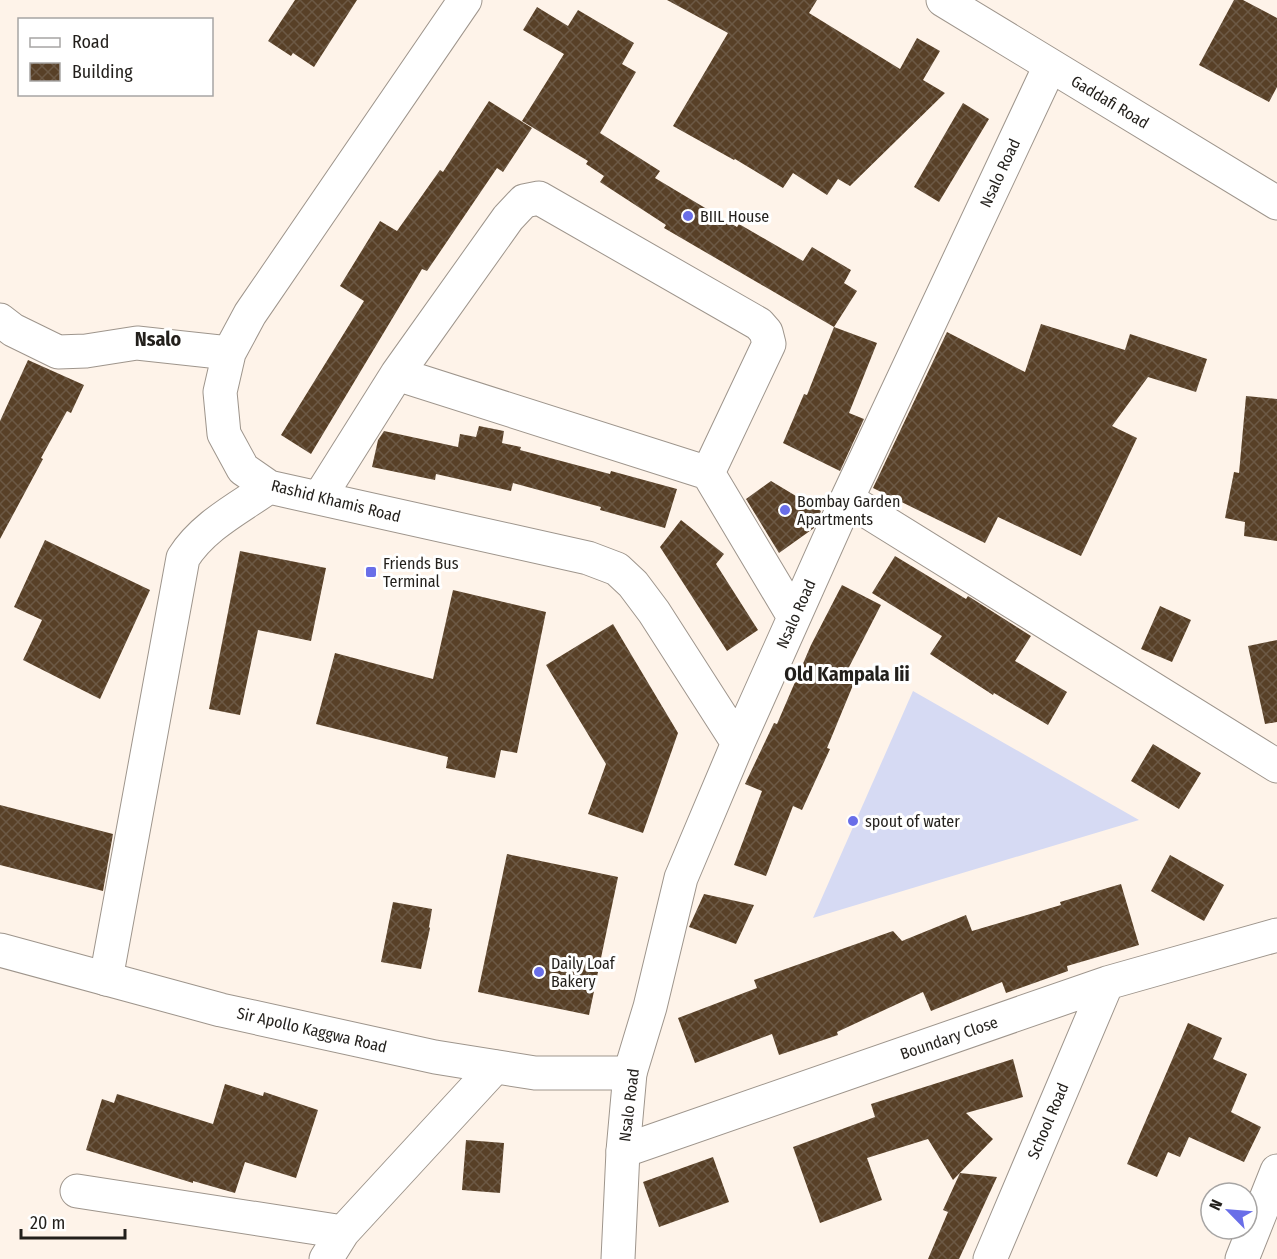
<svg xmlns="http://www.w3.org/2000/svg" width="1277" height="1259" font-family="'Fira Sans Condensed',sans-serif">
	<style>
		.grass { fill: #d6daf3 }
		.building { fill: url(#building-cross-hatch) }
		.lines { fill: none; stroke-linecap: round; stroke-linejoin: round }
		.minor-casing { stroke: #9e958c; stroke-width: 35 }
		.tertiary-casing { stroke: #9e958c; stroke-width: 35 }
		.secondary-casing { stroke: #9e958c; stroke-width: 35 }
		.minor { stroke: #fff; stroke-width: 33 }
		.tertiary { stroke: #fff; stroke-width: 33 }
		.secondary { stroke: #fff; stroke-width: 33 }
		.poi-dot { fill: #696ee8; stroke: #fff; stroke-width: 2 }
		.labels { text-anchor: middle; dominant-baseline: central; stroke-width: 6; stroke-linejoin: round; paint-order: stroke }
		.street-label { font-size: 16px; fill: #221f1b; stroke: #fff }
		.poi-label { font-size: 16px; fill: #221f1b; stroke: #fff; text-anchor: start }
		.quarter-label { font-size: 20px; font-weight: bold; fill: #221f1b; stroke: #fff }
	</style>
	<defs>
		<pattern id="building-cross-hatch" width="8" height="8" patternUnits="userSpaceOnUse" patternTransform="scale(1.5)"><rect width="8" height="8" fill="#584027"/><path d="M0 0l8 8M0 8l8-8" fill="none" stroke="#6c5945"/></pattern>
	</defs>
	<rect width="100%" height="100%" fill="#fef3e9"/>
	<path class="grass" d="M913 691 1139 820 813 918Z"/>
	<path class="building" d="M295 0H357L314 67 293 53 291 56 268 41Z
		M667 0H817L809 13 900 69 917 38 940 51 923 80 945 93 850 186 838 179 827 195 793 173 783 188 735 159 734 160 673 126 728 33Z
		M1234 0H1243L1277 18V87L1269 102 1199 65Z
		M537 7 568 26 578 10 634 43 622 64 636 72 600 133 660 171 655 178 737 227 739 224 803 261 812 247 851 270 844 283 857 291 834 327 664 228 666 225 600 182 604 176 586 164 588 161 522 121 564 54 523 30Z
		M489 101 532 128 503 172 497 168 427 271 422 269 311 454 281 435 364 301 340 286 380 221 397 231 440 170 443 172Z
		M963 103 989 119 939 202 914 187Z
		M1041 324 1125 350 1130 334 1207 359 1196 392 1148 377 1112 426 1137 438 1081 556 998 517 985 543 873 488 947 332 1025 372Z
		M834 327 877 343 849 413 864 419 840 471 783 443 804 394 807 395Z
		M28 360 84 385 71 413 67 411 41 458 43 459 0 539V421Z
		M1246 396 1277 399V541L1244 536 1245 522 1225 518 1234 472 1239 473Z
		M479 426 504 431 502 443 521 447 520 450 610 474 611 471 677 489 665 528 600 510 601 507 513 483 511 491 436 474 435 480 372 467 378 440 384 431 458 447 460 434 476 437Z
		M771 481 821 511 814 528 779 553 746 499Z
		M681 520 724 554 716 564 758 630 727 651 660 547Z
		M45 540 150 590 100 699 23 660 42 620 14 607Z
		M240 551 326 568 311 641 258 630 240 715 209 709Z
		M895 556 966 599 968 596 1031 636 1015 661 1067 692 1048 725 994 693 993 695 930 654 942 636 872 593Z
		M842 585 881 605 848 669 858 673 827 748 830 749 802 810 793 806 766 876 734 865 762 791 745 784 774 723 777 724 811 645Z
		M453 590 546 612 517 753 501 750 495 778 446 768 448 757 316 724 335 653 433 679Z
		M1160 606 1191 620 1172 662 1141 649Z
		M613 624 678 733 643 833 588 814 606 764 546 665Z
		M1277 640V722L1265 724 1248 646Z
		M1153 744 1201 773 1179 809 1131 781Z
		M0 805 113 834 103 891 0 865Z
		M507 854 618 877 589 1015 478 992Z
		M1170 855 1224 885 1204 921 1151 891Z
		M1121 884 1139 945 1067 966 1068 971 1006 993 1002 982 931 1011 923 992 837 1032 838 1035 779 1055 772 1034 695 1063 678 1018 757 988 754 980 893 931 902 941 966 915 972 931 1061 905 1060 902Z
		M704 894 754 905 736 944 689 927Z
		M393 902 432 909 429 927 430 928 421 969 381 962Z
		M1188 1023 1222 1038 1213 1059 1247 1074 1231 1112 1261 1127 1244 1162 1189 1137 1180 1157 1168 1152 1157 1177 1127 1164Z
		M1013 1059 1023 1097 966 1113 993 1139 953 1180 928 1139 867 1158 882 1200 820 1223 793 1147 875 1117 871 1104Z
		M225 1084 263 1096 264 1092 318 1110 296 1178 245 1162 235 1193 193 1181V1183L86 1150 102 1099 114 1103 117 1094 213 1124Z
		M466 1140 504 1143 500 1193 462 1190Z
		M713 1157 729 1202 659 1227 643 1182Z
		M960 1173 997 1177 959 1259H928L948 1212 943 1210Z"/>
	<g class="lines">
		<g class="minor-casing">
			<path id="minor" d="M465 0 250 314 229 353 220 392 224 434 243 469 269 487 588 558 617 569 633 584 654 612 738 743
				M0 320 13 330 58 352 86 351 137 343 229 353
				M397 374 508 218 524 201 539 198 759 324 766 332 769 344 708 473
				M319 498 397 374 708 473 794 617
				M847 499 1277 766
				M106 979 183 558C203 526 239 508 269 487
				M630 1073 650 1007 681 878 738 743 847 499 1050 66
				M623 1151 1107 983 1277 935
				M77 1191 343 1232
				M326 1259 343 1232 495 1067
				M990 1259 1107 983
				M1242 1259 1277 1171"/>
		</g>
		<g class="tertiary-casing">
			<path id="tertiary" d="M943 0 1277 203"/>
		</g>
		<g class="secondary-casing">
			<path id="secondary" d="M0 950 221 1010 435 1057 535 1073H630L623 1151 618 1259"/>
		</g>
		<use href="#minor" class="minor"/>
		<use href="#tertiary" class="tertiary"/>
		<use href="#secondary" class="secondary"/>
	</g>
	<g class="poi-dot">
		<circle cx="688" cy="216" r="6"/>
		<circle cx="785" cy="510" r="6"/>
		<rect x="365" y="566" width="12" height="12" rx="3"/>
		<circle cx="853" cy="821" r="6"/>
		<circle cx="539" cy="972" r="6"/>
	</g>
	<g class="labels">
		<g class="street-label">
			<text transform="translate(1110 102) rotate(31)">Gaddafi Road</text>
			<text transform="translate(1000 173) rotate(-65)">Nsalo Road</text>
			<text transform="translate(336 501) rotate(14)">Rashid Khamis Road</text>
			<text transform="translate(796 614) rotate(-66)">Nsalo Road</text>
			<text transform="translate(312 1030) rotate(13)">Sir Apollo Kaggwa Road</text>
			<text transform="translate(949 1038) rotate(-19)">Boundary Close</text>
			<text transform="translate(629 1105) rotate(-83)">Nsalo Road</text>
			<text transform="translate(1048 1121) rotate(-67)">School Road</text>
		</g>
		<g class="poi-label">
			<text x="700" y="216">BIIL House</text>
			<text x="797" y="501">Bombay Garden<tspan x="797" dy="18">Apartments</tspan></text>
			<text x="383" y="563">Friends Bus<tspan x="383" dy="18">Terminal</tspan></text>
			<text x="865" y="821">spout of water</text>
			<text x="551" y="963">Daily Loaf<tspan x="551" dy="18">Bakery</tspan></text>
		</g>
		<g class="quarter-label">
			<text x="158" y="339">Nsalo</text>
			<text x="847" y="674">Old Kampala Iii</text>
		</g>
	</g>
	<rect x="18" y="18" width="195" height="78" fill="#ffffff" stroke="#a7a5a4" stroke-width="1.5"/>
	<rect x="30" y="38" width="30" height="9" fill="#ffffff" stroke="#a7a5a4" stroke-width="1.5"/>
	<text x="72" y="48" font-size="18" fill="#221f1b">Road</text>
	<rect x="30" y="63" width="30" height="18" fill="url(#building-cross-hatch)" stroke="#a7a5a4" stroke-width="1.5"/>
	<text x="72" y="78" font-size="18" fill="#221f1b">Building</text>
	<g transform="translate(1229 1211) rotate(295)"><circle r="28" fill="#ffffff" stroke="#a7a5a4" stroke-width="1.5"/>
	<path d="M0-4.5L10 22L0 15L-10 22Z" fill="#696ee8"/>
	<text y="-9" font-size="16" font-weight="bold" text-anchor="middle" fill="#221f1b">N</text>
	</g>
	<path d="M21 1229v9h104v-9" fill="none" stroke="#221f1b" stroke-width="3"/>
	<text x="30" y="1229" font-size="18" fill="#221f1b" stroke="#ffffff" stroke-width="4.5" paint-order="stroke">20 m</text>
</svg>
